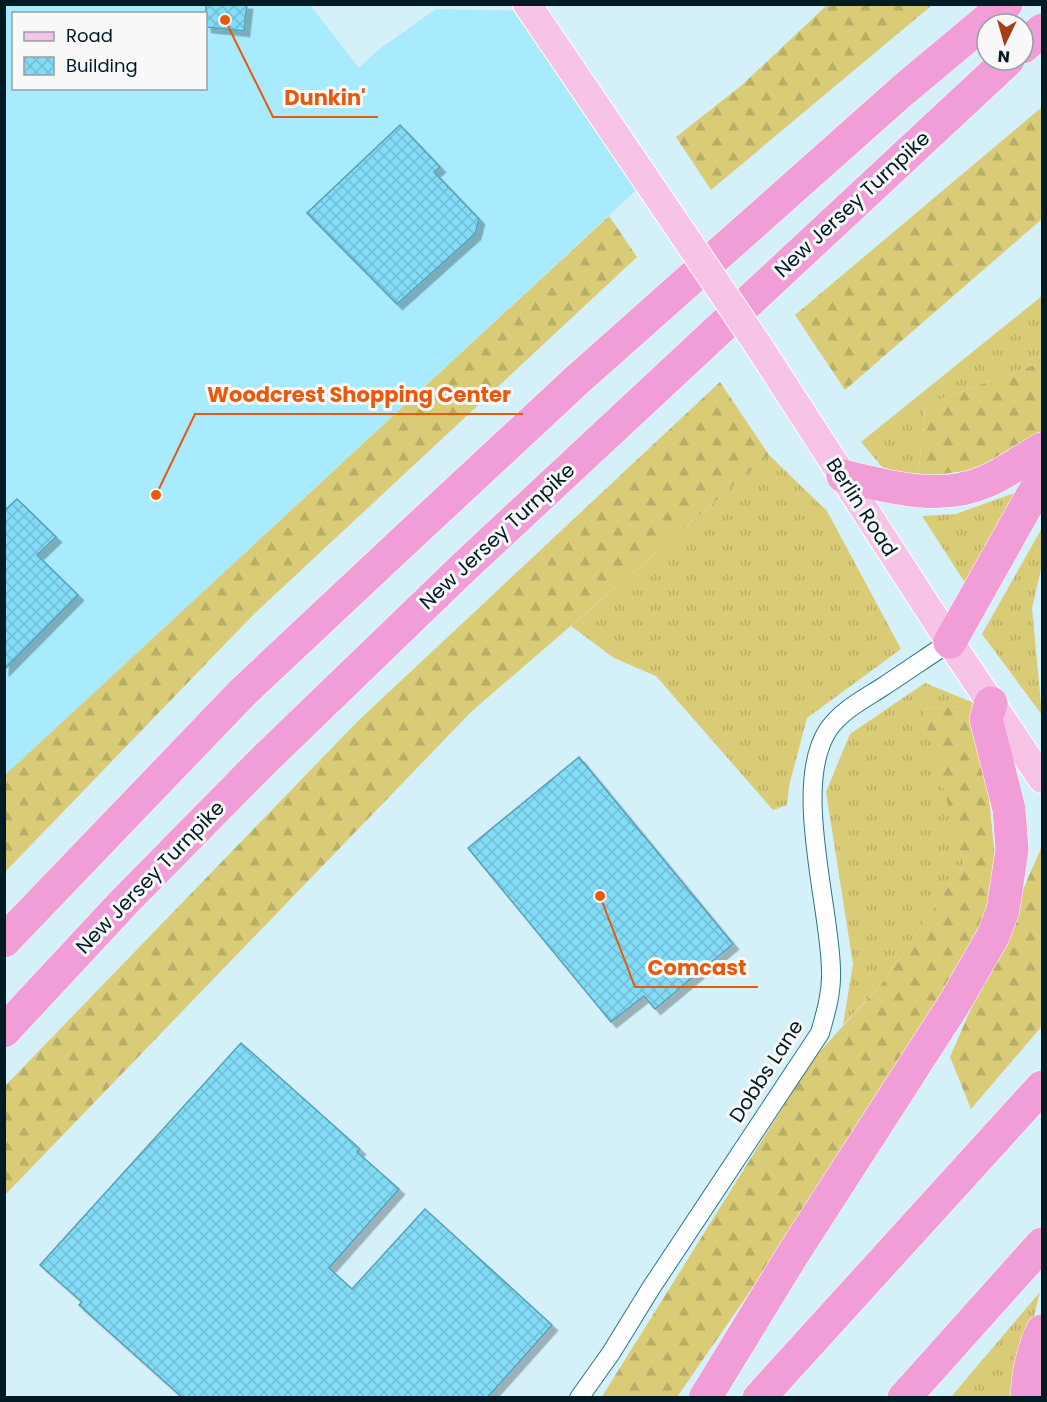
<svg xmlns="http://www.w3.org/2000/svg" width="1047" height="1402" font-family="Poppins,sans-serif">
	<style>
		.built { fill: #a8eafe; fill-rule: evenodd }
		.grass { fill: url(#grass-tufts) }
		.forest { fill: url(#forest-firs) }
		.building { fill: url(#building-cross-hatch); stroke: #57a0b5; stroke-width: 1.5; filter: url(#shadow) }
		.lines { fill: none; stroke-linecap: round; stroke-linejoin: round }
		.minor-casing { stroke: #297589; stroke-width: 20 }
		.primary-casing { stroke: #fff; stroke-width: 30 }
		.motorway-casing { stroke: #fff; stroke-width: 34 }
		.minor { stroke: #fff; stroke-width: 18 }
		.primary { stroke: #f7c4e7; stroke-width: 28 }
		.motorway { stroke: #f19dd7; stroke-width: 33 }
		.primary-bridge-casing { stroke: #fff; stroke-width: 30; stroke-linecap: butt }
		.primary-bridge { stroke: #f7c4e7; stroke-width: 28 }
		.labels { text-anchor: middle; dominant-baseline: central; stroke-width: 6; stroke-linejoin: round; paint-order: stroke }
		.street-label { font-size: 20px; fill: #001b23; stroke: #f8f8f8 }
		.leader { fill: none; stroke: #e8590c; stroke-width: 2 }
		.callout-dot { fill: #e8590c; stroke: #f8f8f8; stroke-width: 2 }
		.callout-label { font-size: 21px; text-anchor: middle; font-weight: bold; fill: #e8590c; stroke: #f8f8f8; stroke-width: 6; stroke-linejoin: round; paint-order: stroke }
	</style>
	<defs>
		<pattern id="grass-tufts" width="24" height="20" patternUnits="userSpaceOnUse" patternTransform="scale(1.5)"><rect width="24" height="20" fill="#dacb77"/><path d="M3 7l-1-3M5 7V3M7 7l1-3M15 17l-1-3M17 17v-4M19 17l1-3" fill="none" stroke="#b9ae67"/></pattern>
		<pattern id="forest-firs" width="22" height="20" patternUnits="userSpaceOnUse" patternTransform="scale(1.5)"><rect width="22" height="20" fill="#dacb77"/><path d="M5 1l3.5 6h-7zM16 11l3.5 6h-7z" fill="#b9ae67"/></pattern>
		<pattern id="building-cross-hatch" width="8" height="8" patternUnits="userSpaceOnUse" patternTransform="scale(1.5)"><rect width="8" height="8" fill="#83dcf7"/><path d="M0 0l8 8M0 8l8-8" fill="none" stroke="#6fbcd3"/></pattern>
		<filter id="shadow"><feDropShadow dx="5.5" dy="5.5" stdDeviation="0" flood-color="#0004"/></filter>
	</defs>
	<rect width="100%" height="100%" fill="#d4f0f9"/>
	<path class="built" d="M5 5H310L359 68 377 51 436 9 532 11 647 180 5 775ZM14 14H206V88H14Z"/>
	<path class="grass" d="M1042 296V362L925 405 918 477 882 467 861 442Z
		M769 455 827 511 901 649 807 718 789 786 787 805 773 810 656 676 614 658 571 626Z
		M1017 492 971 592 922 516 956 514Z
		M1042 528V565L1032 608 1042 715 982 634Z
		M925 683 979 705 923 709 964 864 885 980 843 1025 853 964 826 792 850 734Z
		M1040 1292 1014 1397H951Z"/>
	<path class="forest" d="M827 5H932L711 190 676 137 742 85Z
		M1042 107V219L845 390 795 315Z
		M609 216 637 257 253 615 5 872V775Z
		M1042 362V431L982 469 918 477 925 405Z
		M720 382 769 455 472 711 5 1195V1086L358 721Z
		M979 705 999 894 875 1111 677 1397 601 1398 813 1059 885 980 964 864 922 709Z
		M1042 846V1026L971 1109 950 1057Z"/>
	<path class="building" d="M206 4H247L244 31 206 27Z
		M400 125 440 167 434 172 479 219 475 234 397 304 307 213Z
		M17 499 56 537 37 555 78 595 4 670V511Z
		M579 757 733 944 655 1009 644 996 611 1022 468 848Z
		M241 1043 360 1149 357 1152 399 1189 329 1268 352 1289 425 1209 552 1325 487 1398H183L79 1305 82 1302 40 1265Z"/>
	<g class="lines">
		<g class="minor-casing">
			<path id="minor" d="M579 1398 611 1353 651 1288 820 1033C826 1012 832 992 831 970 830 906 792 785 828 730 841 711 862 700 881 688 904 673 927 657 950 642"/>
		</g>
		<g class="primary-casing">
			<path id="primary" d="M527 4 683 234
				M758 345 950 642 1042 779"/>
		</g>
		<g class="motorway-casing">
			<path id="motorway" d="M1023 47 1042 30
				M843 476C890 487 941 502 987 481 1006 473 1024 459 1042 449
				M950 642 1042 478
				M4 941 242 693 405 540 577 380 902 91 1006 4
				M4 1031 124 902 261 763 464 567 1008 60
				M705 1398 793 1254 954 1004 993 936 1003 910 1012 850 1009 809 986 719 991 703
				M759 1398 1042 1087
				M904 1398 1042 1244
				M1027 1398C1028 1374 1032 1352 1042 1331"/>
		</g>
		<use href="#minor" class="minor"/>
		<use href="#primary" class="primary"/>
		<use href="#motorway" class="motorway"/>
		<g class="primary-bridge-casing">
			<path id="primary-bridge" d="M683 234 758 345"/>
		</g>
		<use href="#primary-bridge" class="primary-bridge"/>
	</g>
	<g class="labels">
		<g class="street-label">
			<text transform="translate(852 204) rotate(-43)">New Jersey Turnpike</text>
			<text transform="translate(862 507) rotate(57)">Berlin Road</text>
			<text transform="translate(497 536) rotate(-43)">New Jersey Turnpike</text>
			<text transform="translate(150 877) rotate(-46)">New Jersey Turnpike</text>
			<text transform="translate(766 1071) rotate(-57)">Dobbs Lane</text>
		</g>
	</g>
	<path class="leader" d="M225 20L273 117H378M156 495L195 414H523M600 896L635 987H758"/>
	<g class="callout-dot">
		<circle cx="225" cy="20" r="6"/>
		<circle cx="156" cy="495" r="6"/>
		<circle cx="600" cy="896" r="6"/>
	</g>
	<g class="callout-label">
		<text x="325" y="105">Dunkin'</text>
		<text x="359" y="402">Woodcrest Shopping Center</text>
		<text x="697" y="975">Comcast</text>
	</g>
	<rect width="1047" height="1402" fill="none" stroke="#001b23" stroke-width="12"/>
	<rect x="12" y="12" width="195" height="78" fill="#f8f8f8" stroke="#95a0a3" stroke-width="1.5"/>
	<rect x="24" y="32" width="30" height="9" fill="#f7c4e7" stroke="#95a0a3" stroke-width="1.5"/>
	<text x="66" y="42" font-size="18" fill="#001b23">Road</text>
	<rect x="24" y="57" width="30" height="18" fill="url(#building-cross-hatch)" stroke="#95a0a3" stroke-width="1.5"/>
	<text x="66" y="72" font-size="18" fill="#001b23">Building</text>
	<g transform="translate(1005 42) rotate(185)"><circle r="28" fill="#f8f8f8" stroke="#95a0a3" stroke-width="1.5"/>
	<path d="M0-4.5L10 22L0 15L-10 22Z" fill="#a43e16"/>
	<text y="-9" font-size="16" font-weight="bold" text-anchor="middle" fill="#001b23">N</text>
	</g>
</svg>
